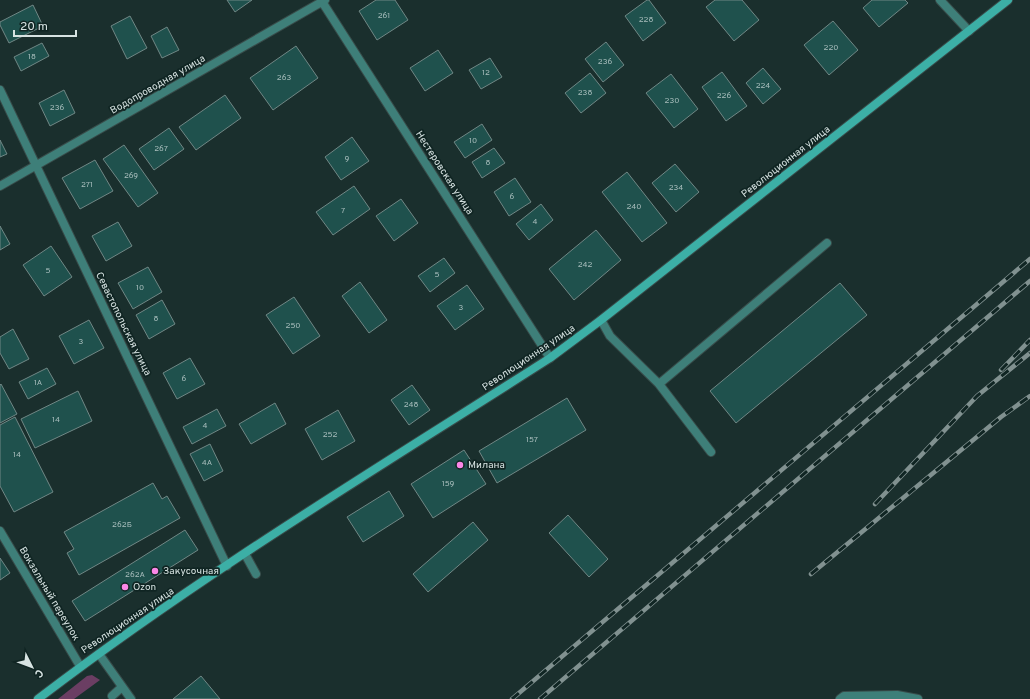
<svg xmlns="http://www.w3.org/2000/svg" width="1030" height="699" font-family="Overpass,sans-serif">
	<style>
		.green { fill: #6b3e63 }
		.building { fill: #1f514d; stroke: #708785 }
		.lines { fill: none; stroke-linecap: round; stroke-linejoin: round }
		.lane-casing { stroke: #384c4a; stroke-width: 10 }
		.street-casing { stroke: #384c4a; stroke-width: 10 }
		.secondary-casing { stroke: #384c4a; stroke-width: 10 }
		.lane { stroke: #3e7f79; stroke-width: 8 }
		.street { stroke: #3e7f79; stroke-width: 8 }
		.secondary { stroke: #3cafa6; stroke-width: 8 }
		.rail-casing { stroke: #819190; stroke-width: 4.5 }
		.rail { stroke: #102523; stroke-width: 3; stroke-dasharray: 9; stroke-linecap: butt }
		.poi-dot { fill: #fa87e7; stroke: #102523; stroke-width: 1.5 }
		.labels { text-anchor: middle; dominant-baseline: central; stroke-width: 3.5; stroke-linejoin: round; paint-order: stroke }
		.number-label { font-size: 8px; fill: #a9bebd }
		.street-label { font-size: 10px; fill: #d7e3e2; stroke: #102523 }
		.poi-label { font-size: 10px; fill: #d7e3e2; stroke: #102523; text-anchor: start }
	</style>
	<rect width="100%" height="100%" fill="#1a2f2d"/>
	<path class="green" d="M92 675 100 680 74 699H58L87 676Z"/>
	<path class="building" d="M227 0H252L235 12Z
		M376 0H395L408 20 377 40 359 11Z
		M647 0H649L666 23 643 41 625 16Z
		M715 0H742L759 20 734 41 706 7Z
		M872 0H905L908 3 879 27 863 8Z
		M33 5 43 26 9 43 0 25V22Z
		M130 16 147 48 127 59 111 26Z
		M833 21 858 50 829 75 804 45Z
		M167 27 179 50 162 58 151 36Z
		M606 42 624 65 603 82 585 59Z
		M42 43 49 56 21 71 14 57Z
		M296 46 318 78 273 110 250 78Z
		M438 50 453 73 425 91 410 68Z
		M490 58 502 77 481 89 469 70Z
		M763 68 781 89 763 104 746 83Z
		M722 72 747 106 726 121 702 87Z
		M590 73 606 93 581 113 565 93Z
		M671 74 698 109 674 128 646 93Z
		M64 90 75 113 50 126 39 103Z
		M225 95 241 118 196 150 179 127Z
		M482 124 492 140 465 158 454 142Z
		M169 128 184 149 154 170 139 149Z
		M352 137 369 161 341 180 325 157Z
		M0 140 7 154 0 157Z
		M124 145 158 193 138 207 103 159Z
		M494 148 505 163 482 178 472 162Z
		M95 160 113 191 80 209 62 178Z
		M675 164 699 192 676 212 652 183Z
		M627 172 667 223 642 242 602 192Z
		M515 178 531 202 509 216 494 192Z
		M354 186 370 209 333 235 316 212Z
		M401 199 418 223 394 241 376 216Z
		M541 204 553 220 529 240 516 224Z
		M118 222 132 246 106 261 92 236Z
		M0 226 10 244 0 250Z
		M596 230 621 260 574 300 549 269Z
		M51 246 72 277 44 296 23 265Z
		M444 258 455 273 430 292 418 276Z
		M148 267 162 292 133 309 118 283Z
		M360 282 387 320 369 333 342 296Z
		M840 283 867 315 736 423 710 391Z
		M467 285 484 309 455 330 437 306Z
		M294 297 320 336 293 354 266 315Z
		M162 300 175 324 149 339 136 315Z
		M89 320 104 348 74 364 59 336Z
		M13 329 29 359 9 369 0 353V337Z
		M190 358 205 384 177 399 163 373Z
		M47 368 56 384 28 399 19 382Z
		M1 384 17 414 0 423V385Z
		M412 385 430 410 409 425 391 400Z
		M78 391 92 421 35 448 21 419Z
		M567 398 586 430 497 483 479 451Z
		M275 403 286 424 251 444 239 424Z
		M217 409 226 426 192 444 183 427Z
		M338 410 355 441 322 460 305 429Z
		M15 417 53 492 14 512 0 486V425Z
		M210 444 223 471 204 481 190 454Z
		M464 450 486 484 433 518 411 484Z
		M153 483 162 499 167 496 180 518 79 575 67 553 74 549 64 532Z
		M389 491 404 516 363 542 347 517Z
		M568 515 608 559 589 577 549 533Z
		M473 522 488 540 428 592 413 574Z
		M185 530 198 550 85 621 72 601Z
		M0 558 10 573 0 580Z
		M201 676 220 699H173Z"/>
	<g class="lines">
		<g class="lane-casing">
			<path id="lane" d="M601 320 610 336 659 384 827 243
				M659 384 711 452
				M245 554 256 574
				M99 654 131 699
				M112 696 122 687
				M840 699 844 696 897 695 918 699"/>
		</g>
		<g class="street-casing">
			<path id="street" d="M321 0 550 358
				M940 0 969 31
				M0 90 227 566
				M0 186 325 0
				M0 531 80 666"/>
		</g>
		<g class="secondary-casing">
			<path id="secondary" d="M38 699C200 575 378 468 550 358L601 320 1008 0"/>
		</g>
		<use href="#lane" class="lane"/>
		<use href="#street" class="street"/>
		<use href="#secondary" class="secondary"/>
		<g class="rail-casing">
			<path id="rail" d="M1001 370 1030 340
				M875 504 977 396 1030 353
				M811 574 1001 417 1030 396
				M512 699 1030 259
				M540 699 1030 281"/>
		</g>
		<use href="#rail" class="rail"/>
	</g>
	<g class="poi-dot">
		<circle cx="460" cy="465" r="4"/>
		<circle cx="155" cy="571" r="4"/>
		<circle cx="125" cy="587" r="4"/>
	</g>
	<g class="labels">
		<g class="number-label">
			<text x="384" y="16">261</text>
			<text x="646" y="20">228</text>
			<text x="831" y="48">220</text>
			<text x="32" y="57">18</text>
			<text x="605" y="62">236</text>
			<text x="486" y="73">12</text>
			<text x="284" y="78">263</text>
			<text x="763" y="86">224</text>
			<text x="585" y="93">238</text>
			<text x="724" y="96">226</text>
			<text x="672" y="101">230</text>
			<text x="57" y="108">236</text>
			<text x="473" y="141">10</text>
			<text x="161" y="149">267</text>
			<text x="347" y="159">9</text>
			<text x="488" y="163">8</text>
			<text x="131" y="176">269</text>
			<text x="87" y="185">271</text>
			<text x="676" y="188">234</text>
			<text x="512" y="197">6</text>
			<text x="634" y="207">240</text>
			<text x="343" y="211">7</text>
			<text x="535" y="222">4</text>
			<text x="585" y="265">242</text>
			<text x="48" y="271">5</text>
			<text x="437" y="275">5</text>
			<text x="140" y="288">10</text>
			<text x="461" y="308">3</text>
			<text x="156" y="319">8</text>
			<text x="293" y="326">250</text>
			<text x="81" y="342">3</text>
			<text x="184" y="379">6</text>
			<text x="38" y="383">1А</text>
			<text x="411" y="405">248</text>
			<text x="56" y="420">14</text>
			<text x="205" y="426">4</text>
			<text x="330" y="435">252</text>
			<text x="532" y="440">157</text>
			<text x="17" y="455">14</text>
			<text x="207" y="463">4А</text>
			<text x="448" y="484">159</text>
			<text x="122" y="525">262Б</text>
			<text x="135" y="575">262А</text>
		</g>
		<g class="street-label">
			<text transform="translate(158 85) rotate(-30)">Водопроводная улица</text>
			<text transform="translate(786 162) rotate(-38)">Революционная улица</text>
			<text transform="translate(444 173) rotate(57)">Нестеровская улица</text>
			<text transform="translate(123 324) rotate(64)">Севастопольская улица</text>
			<text transform="translate(529 358) rotate(-34)">Революционная улица</text>
			<text transform="translate(49 594) rotate(59)">Вокзальный переулок</text>
			<text transform="translate(128 621) rotate(-34)">Революционная улица</text>
		</g>
		<g class="poi-label">
			<text x="468" y="465">Милана</text>
			<text x="163" y="571">Закусочная</text>
			<text x="133" y="587">Ozon</text>
		</g>
	</g>
	<g transform="translate(32 667) rotate(132)" stroke="#102523" stroke-width="3" paint-order="stroke">
	<path d="M0-3L7 15L0 10L-7 15Z" fill="#d7e3e2"/>
	<text y="-6" font-size="11" font-weight="bold" text-anchor="middle" fill="#d7e3e2">С</text>
	</g>
	<path d="M14 30v6h62v-6" fill="none" stroke="#d7e3e2" stroke-width="2"/>
	<text x="20" y="30" font-size="12" fill="#d7e3e2" stroke="#102523" stroke-width="3" paint-order="stroke">20 m</text>
</svg>
